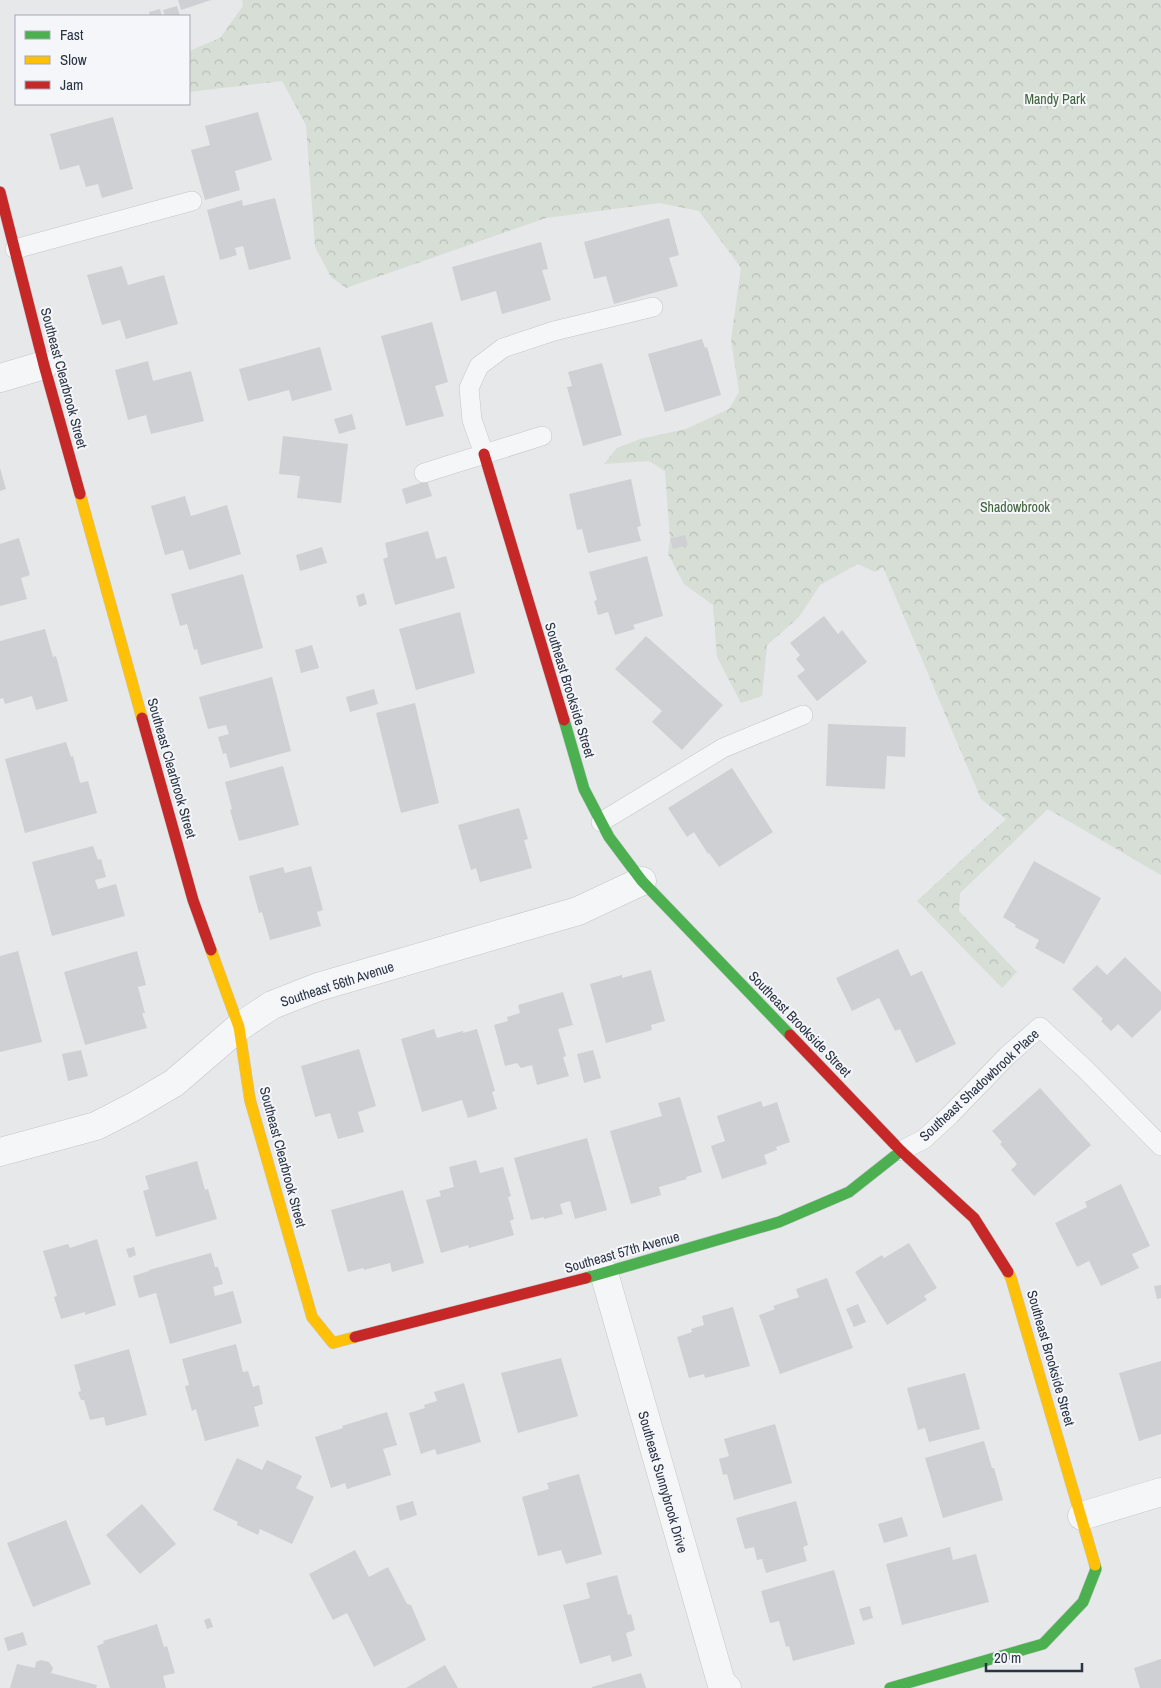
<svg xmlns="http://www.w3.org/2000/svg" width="1161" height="1688" font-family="'Archivo Narrow',sans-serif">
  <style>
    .forest { fill: url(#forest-crowns) }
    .building { fill: #ced0d3 }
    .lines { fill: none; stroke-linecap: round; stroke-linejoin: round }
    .lane-casing { stroke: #c4c6c8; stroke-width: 20 }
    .street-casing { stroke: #c4c6c8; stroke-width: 29 }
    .fast-casing { stroke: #c4c6c8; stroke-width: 12 }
    .slow-casing { stroke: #c4c6c8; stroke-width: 12 }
    .jam-casing { stroke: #c4c6c8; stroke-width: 12 }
    .lane { stroke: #f5f6f7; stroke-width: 19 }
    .street { stroke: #f5f6f7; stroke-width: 28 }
    .fast { stroke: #4caf50; stroke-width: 11 }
    .slow { stroke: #ffc107; stroke-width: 11 }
    .jam { stroke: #c62828; stroke-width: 11 }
    .labels { text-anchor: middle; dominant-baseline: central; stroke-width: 4; stroke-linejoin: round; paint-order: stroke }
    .park-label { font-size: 14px; fill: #3f6138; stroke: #f4f6f9 }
    .street-label { font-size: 14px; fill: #2b3445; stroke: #f4f6f9 }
  </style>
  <defs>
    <pattern id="forest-crowns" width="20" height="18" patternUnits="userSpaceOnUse" patternTransform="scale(1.25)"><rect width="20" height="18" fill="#d6ded6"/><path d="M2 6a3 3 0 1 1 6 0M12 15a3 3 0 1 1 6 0" fill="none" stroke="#b8bfb9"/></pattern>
  </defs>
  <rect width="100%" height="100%" fill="#e6e8ea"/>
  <path class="forest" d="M242,0H1161V875L1048,809L960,893L959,911L1017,972L1002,988L917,901L1006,819L981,799L883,567L875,572L858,564L820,585L799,617L767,645L762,696L741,703L717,657L713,605L684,584L668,554L670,539L665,471L649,461L604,464L617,448L640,439L686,429L729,409L739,392L731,340L741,268L699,211L659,203L546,218L346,288L331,277L315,247L306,125L282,81L189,92V51L220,38L243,6Z"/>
  <path class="building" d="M178,0H211L181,10Z
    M177,6L180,16H165L163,10Z
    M160,9L162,16H150L149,12Z
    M258,112L272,160L235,171L240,190L205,200L191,150L210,145L205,126Z
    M113,117L133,189L102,198L98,184L86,187L79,165L60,170L50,134Z
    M275,198L291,259L249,270L243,246L235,248L237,255L220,260L207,210L242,200L243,206Z
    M669,218L679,255L669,258L678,286L614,304L606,276L594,279L584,242Z
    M541,242L548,269L542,270L551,300L502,314L496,291L461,301L452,267Z
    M122,266L128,285L164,275L178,324L126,339L120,320L102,325L87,275Z
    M432,322L448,382L435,386L444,416L406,426L381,336Z
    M702,339L705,348L707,347L721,395L665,412L648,354Z
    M320,347L332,390L292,401L289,390L248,401L239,369Z
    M148,361L153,381L191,371L204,421L151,434L146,415L128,420L115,370Z
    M602,363L622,435L583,446L567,387L572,386L568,372Z
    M352,414L356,429L339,434L334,419Z
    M283,436L348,444L341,503L297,498L300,476L279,474Z
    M0,468L6,489L0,491Z
    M631,479L641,526L637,527L641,541L588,553L582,529L577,530L569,494Z
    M427,481L432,496L406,504L402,489Z
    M185,496L191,516L227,505L241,554L189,570L183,550L165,555L151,506Z
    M428,531L436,559L446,556L455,588L395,605L383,559L388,557L385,543Z
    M685,535L688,545L673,549L670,539Z
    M19,538L30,575L21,578L27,599L0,606V544Z
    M322,547L327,563L300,571L296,555Z
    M647,556L663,616L633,625L635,629L615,635L608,612L598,615L594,601L597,600L589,572Z
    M243,574L263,648L201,665L197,649L194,650L187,624L180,626L171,594Z
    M364,593L367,604L359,607L356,596Z
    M460,612L475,673L416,690L399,629Z
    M824,616L838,634L842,630L867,662L817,701L797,676L805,670L796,659L800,655L790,643Z
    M45,629L53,657L56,656L68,701L36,710L32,696L5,704L3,698L0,699V641Z
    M646,636L723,705L682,750L652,722L662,711L615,669Z
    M312,645L319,668L301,673L295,650Z
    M272,677L291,751L230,768L226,753L223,754L218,737L229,734L226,725L208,729L199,697Z
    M374,689L378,704L350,712L346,697Z
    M415,703L439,803L401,813L376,713Z
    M828,724L906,727L905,757L887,756L885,789L826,786Z
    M66,742L71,757L73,756L80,783L88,781L97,813L25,833L5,759Z
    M283,766L299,825L239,841L230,810L232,809L225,782Z
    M732,768L773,832L719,867L709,853L708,854L694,832L687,837L668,808Z
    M519,808L528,839L524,840L532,868L480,882L476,868L471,870L458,825Z
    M93,846L98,860L101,859L106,877L95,880L98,889L116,884L125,916L52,936L32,862Z
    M1034,861L1101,898L1064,964L1035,948L1039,940L1015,927L1016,925L1003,917Z
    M311,866L323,910L317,912L321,926L270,940L262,912L259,913L249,876L283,867L285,873Z
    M898,949L911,976L922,971L956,1044L916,1063L900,1029L895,1031L879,998L852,1011L836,978Z
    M18,951L42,1042L0,1052V956Z
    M137,951L146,985L138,987L145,1013H142L147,1028L85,1045L64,972Z
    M1125,957L1161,992V1010L1132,1038L1118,1024L1111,1031L1101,1021L1103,1019L1072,989L1097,965L1107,975Z
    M651,970L665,1021L651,1025L652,1030L606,1043L590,984L622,975V978Z
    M563,992L573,1025L558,1029L566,1056L563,1057L569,1076L537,1085L532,1065L521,1068L517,1063L505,1066L494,1025L508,1021L507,1017L520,1013L518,1005Z
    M434,1029L437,1038L463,1031V1033L477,1029L495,1091L492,1092L497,1109L468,1118L462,1100L422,1112L401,1039Z
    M359,1049L376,1106L358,1112L364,1132L338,1139L330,1113L315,1117L301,1066Z
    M81,1050L88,1076L68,1081L62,1054Z
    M593,1050L601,1078L584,1083L577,1054Z
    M1040,1088L1091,1145L1034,1196L1011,1170L1017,1164L1000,1144L1002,1142L992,1131Z
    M680,1097L702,1172L686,1177L687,1179L659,1187L661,1195L631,1204L610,1131L662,1116L658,1103Z
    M761,1101L763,1107L777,1102L790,1142L776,1147L777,1150L764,1155L767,1164L722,1179L711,1146L725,1141L717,1116Z
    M587,1138L607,1210L575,1219L570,1201L560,1204L563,1214L544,1219V1217L531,1220L514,1158Z
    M476,1160L480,1173L503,1167L511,1196L508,1197L514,1219L510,1221L514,1235L469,1248L468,1245L441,1253L426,1200L441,1196L439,1191L454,1187L449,1167Z
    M197,1161L205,1190L208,1189L217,1219L156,1237L143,1191L149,1189L145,1176Z
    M1121,1184L1150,1246L1132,1254L1139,1268L1101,1286L1089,1261L1077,1267L1055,1223L1087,1207L1085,1202Z
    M403,1190L424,1263L392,1272L390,1263L364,1270L363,1268L348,1272L331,1210Z
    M97,1239L116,1305L85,1315V1312L61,1319L54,1297L57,1296L43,1251L68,1244L70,1248Z
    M909,1243L937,1288L924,1296L927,1300L887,1325L855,1272L882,1255L884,1258Z
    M134,1247L136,1255L129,1258L126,1249Z
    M211,1253L215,1267H218L223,1284L213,1287L215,1296L233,1291L242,1323L170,1344L156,1293L139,1298L133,1276L149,1271V1270Z
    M827,1278L853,1348L780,1374L759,1315L775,1309L773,1306L799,1297L796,1289Z
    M1161,1285V1298L1157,1299L1154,1286Z
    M858,1304L866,1322L854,1327L846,1309Z
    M733,1307L750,1366L705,1378L704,1374L689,1378L677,1337L692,1332L691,1329L704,1325L702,1316Z
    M236,1344L243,1372L248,1371L253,1387L259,1385L263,1404L254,1407L259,1426L205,1441L196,1409L192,1411L185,1386L189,1385L182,1359Z
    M129,1349L147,1415L106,1426L104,1417L90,1420L84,1400H81L78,1392L81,1391L74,1365Z
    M561,1358L578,1416L518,1433L501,1373Z
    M1161,1361V1434L1139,1441L1119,1373Z
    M965,1373L980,1429L929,1442L925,1428L918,1430L907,1388Z
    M464,1383L481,1442L437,1455L435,1449L421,1454L409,1413L425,1408L424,1405L437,1401L434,1392Z
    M387,1412L397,1445L383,1449L391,1475L347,1489L345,1483L331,1488L315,1437L343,1428L342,1426Z
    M775,1424L792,1483L734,1500L727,1474L723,1475L719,1459L729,1456L724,1439Z
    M984,1441L992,1468H994L1003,1500L943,1518L925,1458Z
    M237,1458L262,1470L267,1460L302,1476L296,1488L314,1497L292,1544L260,1529L258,1535L237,1525L238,1522L213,1510Z
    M579,1474L602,1554L566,1564L561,1550L538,1556L522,1497L549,1489L547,1483Z
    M413,1501L417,1515L400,1521L396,1506Z
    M796,1501L808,1545L803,1547L807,1561L766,1573L762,1559L757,1560L754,1547L745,1549L736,1518Z
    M142,1504L176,1544L140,1574L106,1535Z
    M902,1517L908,1536L884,1543L878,1524Z
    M66,1520L91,1584L33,1607L7,1543Z
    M950,1547L953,1560L976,1554L989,1602L902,1625L886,1564Z
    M355,1550L369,1577L388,1567L407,1604L411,1605L426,1640L374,1667L347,1613L333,1620L309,1574Z
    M834,1570L855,1644L793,1661L789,1646L786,1647L779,1621L770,1623L761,1591Z
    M617,1575L628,1615L631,1614L635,1630L626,1633L632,1656L612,1662L610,1655L580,1664L563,1605L590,1598L586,1583Z
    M870,1606L873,1618L863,1621L859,1609Z
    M210,1618L213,1627L207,1629L204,1620Z
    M157,1624L164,1647L167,1646L175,1673L163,1676L166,1688H110L97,1646L104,1643L103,1641Z
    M23,1632L27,1645L8,1651L4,1638Z
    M1161,1659V1688H1140L1134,1668Z
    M41,1660L49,1662L53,1668L51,1673L97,1685L96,1688H10L17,1664L35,1668L36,1662Z
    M445,1665L458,1688H406Z
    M641,1673L646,1688H592V1687Z"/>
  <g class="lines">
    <defs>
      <path id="lane" d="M15,249L192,201
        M484,454L472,420L469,388L479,366L503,348L554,331L653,307
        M424,473L542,436
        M601,822L723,748L803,715
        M901,1151L924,1139L950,1115L1007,1056L1040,1027L1086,1070L1161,1146"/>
      <path id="street" d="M0,378L44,365
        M0,1152L96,1126L133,1107L174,1083L239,1027L272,1005L318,987L578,911L642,881
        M604,1273L721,1682L727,1688
        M1082,1516L1161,1492"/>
      <path id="fast" d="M564,720L584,789L609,837L642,881L790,1035
        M586,1278L779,1222L849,1192L901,1151
        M890,1688L1043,1644L1083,1602L1096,1569L1095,1565"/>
      <path id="slow" d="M80,494L142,718
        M211,950L239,1027L250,1100L312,1317L333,1343L355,1337
        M1008,1272L1011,1278L1095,1565"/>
      <path id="jam" d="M0,192L44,365L80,494
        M484,454L564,720
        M142,718L193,900L211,950
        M790,1035L901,1151L974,1218L1008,1272
        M355,1337L586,1278"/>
    </defs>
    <use href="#lane" class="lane-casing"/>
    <use href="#street" class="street-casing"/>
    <use href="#fast" class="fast-casing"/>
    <use href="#slow" class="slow-casing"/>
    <use href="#jam" class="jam-casing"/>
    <use href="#lane" class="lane"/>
    <use href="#street" class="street"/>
    <use href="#fast" class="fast"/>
    <use href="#slow" class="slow"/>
    <use href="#jam" class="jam"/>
  </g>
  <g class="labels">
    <g class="park-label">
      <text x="1055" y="99">Mandy Park</text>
      <text x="1015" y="507">Shadowbrook</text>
    </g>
    <g class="street-label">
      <text transform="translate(64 378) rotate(75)">Southeast Clearbrook Street</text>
      <text transform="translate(570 690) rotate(73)">Southeast Brookside Street</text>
      <text transform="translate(172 768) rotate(74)">Southeast Clearbrook Street</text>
      <text transform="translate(337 984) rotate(-18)">Southeast 56th Avenue</text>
      <text transform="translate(800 1024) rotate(46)">Southeast Brookside Street</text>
      <text transform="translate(979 1085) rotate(-43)">Southeast Shadowbrook Place</text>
      <text transform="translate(283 1157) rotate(75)">Southeast Clearbrook Street</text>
      <text transform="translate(622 1252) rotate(-16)">Southeast 57th Avenue</text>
      <text transform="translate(1051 1358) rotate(74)">Southeast Brookside Street</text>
      <text transform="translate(663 1482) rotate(74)">Southeast Sunnybrook Drive</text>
    </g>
  </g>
  <rect x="15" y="15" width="175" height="90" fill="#f4f6f9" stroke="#a4a8b1"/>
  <rect x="25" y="31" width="25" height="8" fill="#4caf50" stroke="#a4a8b1"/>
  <text x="60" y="40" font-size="15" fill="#2b3445">Fast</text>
  <rect x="25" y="56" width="25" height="8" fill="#ffc107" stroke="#a4a8b1"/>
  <text x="60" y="65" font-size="15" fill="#2b3445">Slow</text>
  <rect x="25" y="81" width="25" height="8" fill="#c62828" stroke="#a4a8b1"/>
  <text x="60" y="90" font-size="15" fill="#2b3445">Jam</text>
  <path d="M986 1663v8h96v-8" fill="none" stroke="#2b3445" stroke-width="2.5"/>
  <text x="994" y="1663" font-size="15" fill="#2b3445" stroke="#f4f6f9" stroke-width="4" paint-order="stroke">20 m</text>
</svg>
